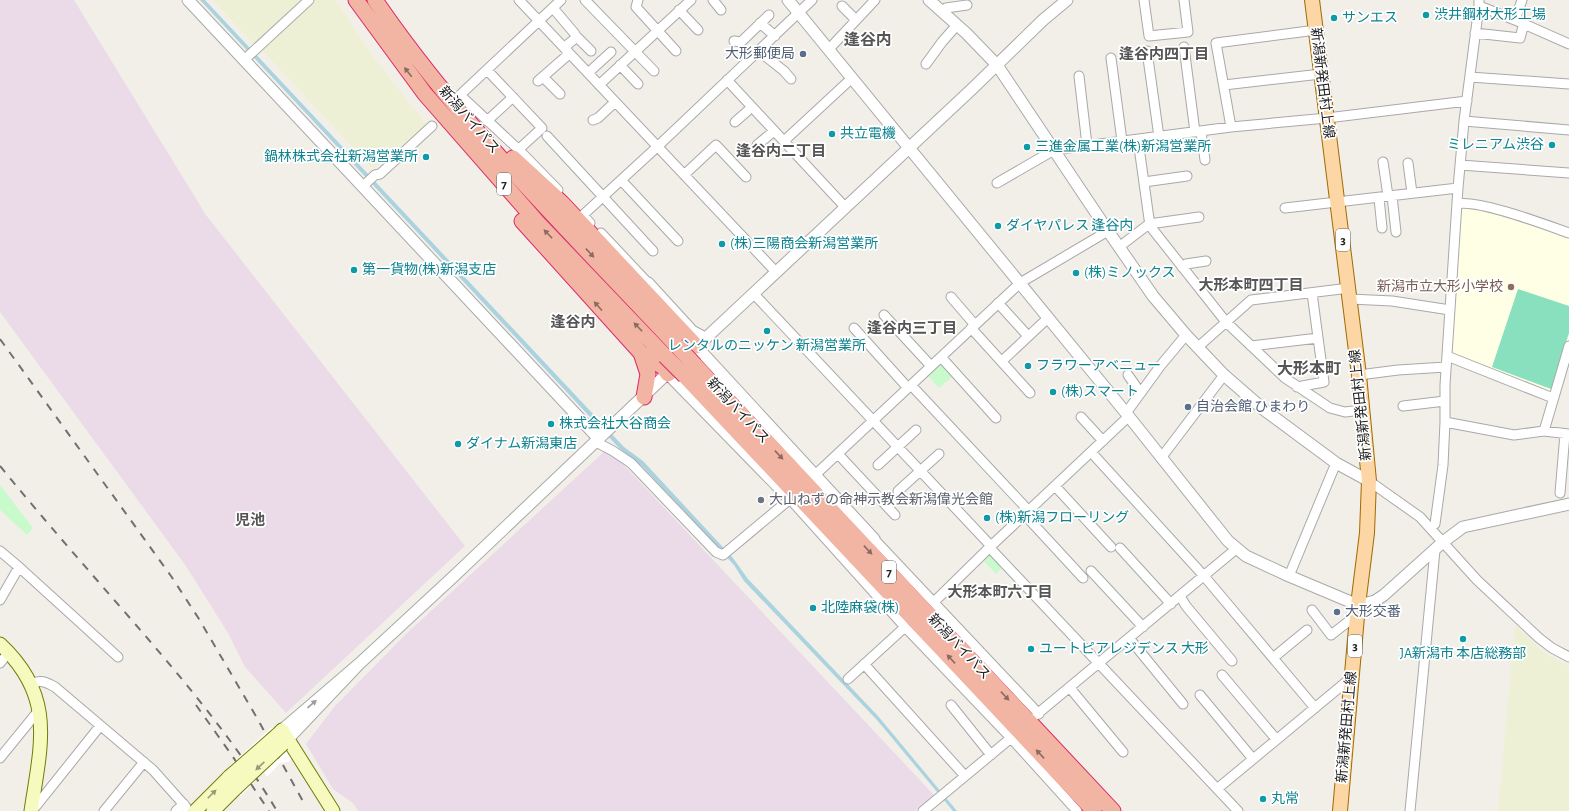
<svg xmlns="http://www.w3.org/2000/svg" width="1569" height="811" font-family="'Alegreya Sans','Noto Sans JP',sans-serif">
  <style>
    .industrial { fill: #ebdbe8 }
    .education { fill: #ffffe5 }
    .farmland { fill: #eef0d5 }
    .park { fill: #c8facc }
    .pitch { fill: #88e0be }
    .water { fill: #aad3df }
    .pier { fill: #fff }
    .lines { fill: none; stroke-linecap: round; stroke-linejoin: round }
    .minor-casing { stroke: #a9a9a9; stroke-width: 11 }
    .tertiary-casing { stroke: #a9a9a9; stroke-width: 13 }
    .secondary-casing { stroke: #707d05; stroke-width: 15 }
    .primary-casing { stroke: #a06b00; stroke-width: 16 }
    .trunk-casing { stroke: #dc2a67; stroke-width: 17 }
    .minor { stroke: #fff; stroke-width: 9 }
    .tertiary { stroke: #fff; stroke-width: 11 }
    .secondary { stroke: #f7fabf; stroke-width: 13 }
    .primary { stroke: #fcd6a4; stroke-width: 14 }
    .trunk { stroke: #f2b4a3; stroke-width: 15 }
    .rail { stroke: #707070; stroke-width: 2; stroke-dasharray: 8 8; stroke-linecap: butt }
    .secondary-bridge-casing { stroke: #707d05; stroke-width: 15; stroke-linecap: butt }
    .trunk-bridge-casing { stroke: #dc2a67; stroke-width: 17; stroke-linecap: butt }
    .secondary-bridge { stroke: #f7fabf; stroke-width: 13 }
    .trunk-bridge { stroke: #f2b4a3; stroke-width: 15 }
    .oneway { fill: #8a6b62 }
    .oneway2 { fill: #9c9c9c }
    .oneway3 { fill: #979978 }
    .culture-dot { fill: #0f9aa8; stroke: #fff; stroke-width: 1.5 }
    .service-dot { fill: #5c6f8a; stroke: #fff; stroke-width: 1.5 }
    .education-dot { fill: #8d6e63; stroke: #fff; stroke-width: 1.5 }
    .worship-dot { fill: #6b7280; stroke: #fff; stroke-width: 1.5 }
    .labels { text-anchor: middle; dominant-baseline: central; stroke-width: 3.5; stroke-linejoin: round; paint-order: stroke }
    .shield { fill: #fff; stroke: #646464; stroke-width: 1 }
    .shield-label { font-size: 13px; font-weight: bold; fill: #222 }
    .culture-label { font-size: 14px; fill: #0d838f; stroke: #fff; text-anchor: start }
    .service-label { font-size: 14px; fill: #4e5e75; stroke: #fff; text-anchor: start }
    .street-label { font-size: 14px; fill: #222; stroke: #fff }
    .education-label { font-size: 14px; fill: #785e54; stroke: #fff; text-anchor: end }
    .worship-label { font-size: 14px; fill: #5b616d; stroke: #fff; text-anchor: start }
    .neighbourhood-label { font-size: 15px; font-weight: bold; fill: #555; stroke: #fff }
    .quarter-label { font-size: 16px; font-weight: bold; fill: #555; stroke: #fff }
  </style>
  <rect width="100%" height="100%" fill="#f2efe9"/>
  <path class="industrial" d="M0,0H74L206,215L465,546L286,713L245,667L228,633L186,566L0,312Z
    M608,448L934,795L915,811H358L354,804L333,789L306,744L335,706L406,634Z"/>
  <path class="education" d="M1459,206L1496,211L1569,236V338L1552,392L1549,393L1449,353Z"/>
  <path class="farmland" d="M213,0H301L254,45Z
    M314,0H336L375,59L426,124L373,169L262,50Z
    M1515,625L1544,653L1569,666V811H1498Z"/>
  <path class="park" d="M941,358L955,374L939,388L925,372Z
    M0,485L33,528L27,535L0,510Z
    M989,548L1005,565L996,574L980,557Z"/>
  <path class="pitch" d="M1518,289L1569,306V333L1551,389L1492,367Z"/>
  <path class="water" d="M200,0H205L624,447L643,461L733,558L748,579L878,716L957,811H953L877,720L744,581L734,565L642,466L619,448Z"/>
  <path class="pier" d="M272,727L292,758L288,762L280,763L267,777L264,772L241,796L225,770Z"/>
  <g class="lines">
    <defs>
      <path id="minor" d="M519,0L776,272
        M585,0L654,71
        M638,0L636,7L676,51
        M713,0L721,10
        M1144,0L1149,36L1188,32L1184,0
        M1479,1V6L1515,20L1569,44
        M842,6L856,20
        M553,8L575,34
        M679,10L698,30
        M942,11L946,8L967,5
        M1515,20L1522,0
        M760,23L775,36
        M1475,33L1520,38L1524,23
        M734,41L741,42L769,15
        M1184,47L1195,132
        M829,49L875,0
        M566,50L567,45L577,37L591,51
        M759,51L784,71L791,79
        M1147,51L1159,137
        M1111,58L1122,141
        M244,60L309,0
        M926,64L942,42L957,25
        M620,65L638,84
        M487,70L542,128L518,150
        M588,73L611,52
        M1079,76L1087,145
        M543,77L560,94
        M1470,77L1569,84
        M727,80L845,207
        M538,81L569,54
        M599,85L691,0
        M1224,85L1321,74
        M593,120L598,118L615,102
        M487,121L513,97
        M1464,121L1569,130
        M735,122L752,107
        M1231,127L1216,43L1316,30
        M1201,132L1205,160
        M547,136L653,251
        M1138,140L1150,226L1226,322L1285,378L1330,408L1345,412L1362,410
        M784,141L852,78
        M757,145L774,131
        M1383,162L1388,196
        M1408,163L1412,193
        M1460,165L1569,173
        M684,175L716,145L746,177
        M621,180L678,241
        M1144,182L1187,176
        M997,183L1054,150L1231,127L1327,118L1467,101
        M363,186L375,175L380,174L432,126
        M558,190L518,149L460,95L561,0
        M1392,196L1396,232
        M1379,198L1382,228
        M1457,204C1478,199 1546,225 1569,233
        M1285,208L1458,188
        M590,223L583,215L657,147L812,0
        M601,233L648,283
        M1119,247L1149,224L1199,217
        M1182,267L1186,264L1206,261
        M753,293L991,546
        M951,297L975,325
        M1350,299L1392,301L1450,310
        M998,303L1028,336
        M884,315L931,366
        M854,328L908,388
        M971,328L1030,393
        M1251,346L1318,338
        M1198,347L1251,300L1349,288
        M1447,356L1553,398
        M941,357L996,418
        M1002,361L1048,318
        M1128,375L1140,392
        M1359,375L1398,370L1446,367
        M911,385L1028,510
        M1297,387L1324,382L1312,293
        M1403,406L1445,401
        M1126,413L1161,365L1186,335
        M1081,417L1103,441
        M1445,422L1514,435L1544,431L1569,434
        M1544,431L1569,346
        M596,442L613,451L631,463L716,552L723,555L790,499L905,627L1011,738L1077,811
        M1091,452L1204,576L1315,708
        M838,454L895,515
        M1161,458L1224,375
        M878,465L916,430
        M815,475L1020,283L1108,231
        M1369,481L1420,517L1477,580L1539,638L1552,648L1569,657
        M1055,486L1111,547
        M898,491L939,454
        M1560,493L1565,434
        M1024,514L1083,578
        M1435,524L1443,465L1445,422V385L1458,188L1464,121L1479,6
        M874,539L1039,714
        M989,547L1238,811
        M1120,548L1171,604
        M0,551L19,567L0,600
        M19,567L118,657
        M1091,571L1143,627
        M1289,576L1336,463
        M1180,596L1186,606L1232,661
        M934,602L991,546L1128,417
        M1312,610L1331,635L1358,614
        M1129,638L1183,704
        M1273,658L1307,630
        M0,663L9,652
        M864,664L965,776
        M1222,675L1276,739
        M848,679L905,627
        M31,684C40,679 46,682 55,687L153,770L186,807
        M1070,688L1123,752
        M1200,695L1253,759
        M951,705L991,755
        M1036,715L1236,549
        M0,758L39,710
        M1217,789L1352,677
        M32,811L100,726
        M104,811L144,762
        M176,811L184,804
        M923,811L1011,738
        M1410,811L1435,550"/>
      <path id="tertiary" d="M188,0L599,439
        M788,0L1126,413L1228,541L1246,556L1289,576L1358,605L1375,601L1384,595L1443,542L1463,527L1569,504
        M929,0L966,33L997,65L1108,231L1153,296L1186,335L1224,375L1263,409L1336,463L1369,481
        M648,283L692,331L705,338
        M696,346L874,539
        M692,351L972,89L1043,20L1067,0
        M668,374L790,499
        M359,664L453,577L672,369
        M282,730L359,664L288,739"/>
      <path id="secondary" d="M0,644C56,696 41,744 31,811
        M277,735L282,730L333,811
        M195,811L229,777
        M213,811L236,788"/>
      <path id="primary" d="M1312,0L1359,375L1369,481L1367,533L1358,605L1340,811"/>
      <path id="trunk" d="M356,0L425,94L538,223L665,356
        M375,0C461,126 572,234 676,345
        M513,158L562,203L696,346
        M522,221L641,353L648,374L644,397
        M641,353L663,367L668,374
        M695,365L1113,811
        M685,376L1094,811"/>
    </defs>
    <use href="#minor" class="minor-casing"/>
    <use href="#tertiary" class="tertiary-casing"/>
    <use href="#secondary" class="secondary-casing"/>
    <use href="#primary" class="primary-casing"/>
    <use href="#trunk" class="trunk-casing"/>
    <use href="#minor" class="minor"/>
    <use href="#tertiary" class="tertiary"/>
    <use href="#secondary" class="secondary"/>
    <use href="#primary" class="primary"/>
    <use href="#trunk" class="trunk"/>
    <path class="rail" d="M0,339L171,576L199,619L257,718L305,805
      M0,466C44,520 90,572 136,625C187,684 237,744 277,811
      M196,705L231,754L269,811"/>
    <defs>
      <path id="secondary-bridge" d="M229,777L277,735
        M236,788L283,744"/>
      <path id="trunk-bridge" d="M676,345L695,365
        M665,356L685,376"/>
    </defs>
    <use href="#secondary-bridge" class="secondary-bridge-casing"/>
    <use href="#trunk-bridge" class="trunk-bridge-casing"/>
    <use href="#secondary-bridge" class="secondary-bridge"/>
    <use href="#trunk-bridge" class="trunk-bridge"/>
  </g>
  <defs><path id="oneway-solid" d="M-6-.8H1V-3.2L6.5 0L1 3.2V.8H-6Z"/></defs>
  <g class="oneway">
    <use href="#oneway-solid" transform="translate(408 72) rotate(-128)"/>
    <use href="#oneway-solid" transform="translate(548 234) rotate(-134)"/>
    <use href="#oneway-solid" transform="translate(590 253) rotate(47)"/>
    <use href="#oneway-solid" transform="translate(598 306) rotate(-132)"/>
    <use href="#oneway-solid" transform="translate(638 327) rotate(-134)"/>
    <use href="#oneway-solid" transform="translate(779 455) rotate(47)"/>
    <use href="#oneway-solid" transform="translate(868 550) rotate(47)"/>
    <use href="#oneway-solid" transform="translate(951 659) rotate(-133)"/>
    <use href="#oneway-solid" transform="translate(1005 696) rotate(47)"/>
    <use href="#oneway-solid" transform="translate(1040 754) rotate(-133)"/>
  </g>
  <use class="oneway2" href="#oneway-solid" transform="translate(312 704) rotate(-41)"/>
  <g class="oneway3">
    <use href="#oneway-solid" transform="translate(260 766) rotate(137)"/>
    <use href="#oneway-solid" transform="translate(212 794) rotate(-45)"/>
  </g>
  <g class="culture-dot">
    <circle cx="1426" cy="15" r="4"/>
    <circle cx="1334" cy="18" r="4"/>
    <circle cx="832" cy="134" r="4"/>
    <circle cx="1552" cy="145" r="4"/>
    <circle cx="1027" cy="147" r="4"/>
    <circle cx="426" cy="157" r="4"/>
    <circle cx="998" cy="226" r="4"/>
    <circle cx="722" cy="244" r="4"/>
    <circle cx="354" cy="270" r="4"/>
    <circle cx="1076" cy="273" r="4"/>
    <circle cx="767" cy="331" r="4"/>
    <circle cx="1028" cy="366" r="4"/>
    <circle cx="1053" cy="392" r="4"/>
    <circle cx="551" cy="424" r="4"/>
    <circle cx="458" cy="444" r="4"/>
    <circle cx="987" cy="518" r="4"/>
    <circle cx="813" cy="608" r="4"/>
    <circle cx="1463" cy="639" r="4"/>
    <circle cx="1031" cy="649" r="4"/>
    <circle cx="1263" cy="799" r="4"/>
  </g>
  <g class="service-dot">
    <circle cx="803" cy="54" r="4"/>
    <circle cx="1188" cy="407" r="4"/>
    <circle cx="1337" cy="612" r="4"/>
  </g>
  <circle class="education-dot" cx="1511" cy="287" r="4"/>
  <circle class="worship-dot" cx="761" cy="500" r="4"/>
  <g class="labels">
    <g class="shield">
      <rect x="497" y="173" width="14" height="22" rx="3"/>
      <rect x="1336" y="229" width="14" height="22" rx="3"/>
      <rect x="882" y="561" width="14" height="22" rx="3"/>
      <rect x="1348" y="635" width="14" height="22" rx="3"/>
    </g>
    <g class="shield-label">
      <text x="504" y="184">7</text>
      <text x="1343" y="240">3</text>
      <text x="889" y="572">7</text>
      <text x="1355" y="646">3</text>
    </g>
    <g class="culture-label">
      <text x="1434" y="15">渋井鋼材大形工場</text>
      <text x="1342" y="18">サンエス</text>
      <text x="840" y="134">共立電機</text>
      <text x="1544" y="145" text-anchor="end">ミレニアム渋谷</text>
      <text x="1035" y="147">三進金属工業(株)新潟営業所</text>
      <text x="418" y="157" text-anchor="end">鍋林株式会社新潟営業所</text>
      <text x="1006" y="226">ダイヤパレス 逢谷内</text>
      <text x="730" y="244">(株)三陽商会新潟営業所</text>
      <text x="362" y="270">第一貨物(株)新潟支店</text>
      <text x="1084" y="273">(株)ミノックス</text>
      <text x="767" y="346" text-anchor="middle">レンタルのニッケン 新潟営業所</text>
      <text x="1036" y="366">フラワーアベニュー</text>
      <text x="1061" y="392">(株)スマート</text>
      <text x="559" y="424">株式会社大谷商会</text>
      <text x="466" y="444">ダイナム新潟東店</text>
      <text x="995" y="518">(株)新潟フローリング</text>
      <text x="821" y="608">北陸麻袋(株)</text>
      <text x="1039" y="649">ユートピアレジデンス 大形</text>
      <text x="1463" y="654" text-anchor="middle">JA新潟市 本店総務部</text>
      <text x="1271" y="799">丸常</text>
    </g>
    <g class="service-label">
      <text x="795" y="54" text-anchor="end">大形郵便局</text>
      <text x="1196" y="407">自治会館 ひまわり</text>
      <text x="1345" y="612">大形交番</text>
    </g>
    <g class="street-label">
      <text transform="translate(1322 83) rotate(83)">新潟新発田村上線</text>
      <text transform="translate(469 120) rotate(49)">新潟バイパス</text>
      <text transform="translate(1361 405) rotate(-96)">新潟新発田村上線</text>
      <text transform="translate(738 411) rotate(47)">新潟バイパス</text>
      <text transform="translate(959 647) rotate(47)">新潟バイパス</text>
      <text transform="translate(1347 727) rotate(-85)">新潟新発田村上線</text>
    </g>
    <g class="education-label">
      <text x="1503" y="287">新潟市立大形小学校</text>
    </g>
    <g class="worship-label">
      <text x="769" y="500">大山ねずの命神示教会新潟偉光会館</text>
    </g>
    <g class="neighbourhood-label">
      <text x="1164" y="54">逢谷内四丁目</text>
      <text x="781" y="151">逢谷内二丁目</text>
      <text x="1251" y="285">大形本町四丁目</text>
      <text x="573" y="322">逢谷内</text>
      <text x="912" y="328">逢谷内三丁目</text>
      <text x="250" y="520">児池</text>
      <text x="1000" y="592">大形本町六丁目</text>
    </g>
    <g class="quarter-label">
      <text x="868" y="40">逢谷内</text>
      <text x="1309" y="369">大形本町</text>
    </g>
  </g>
</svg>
